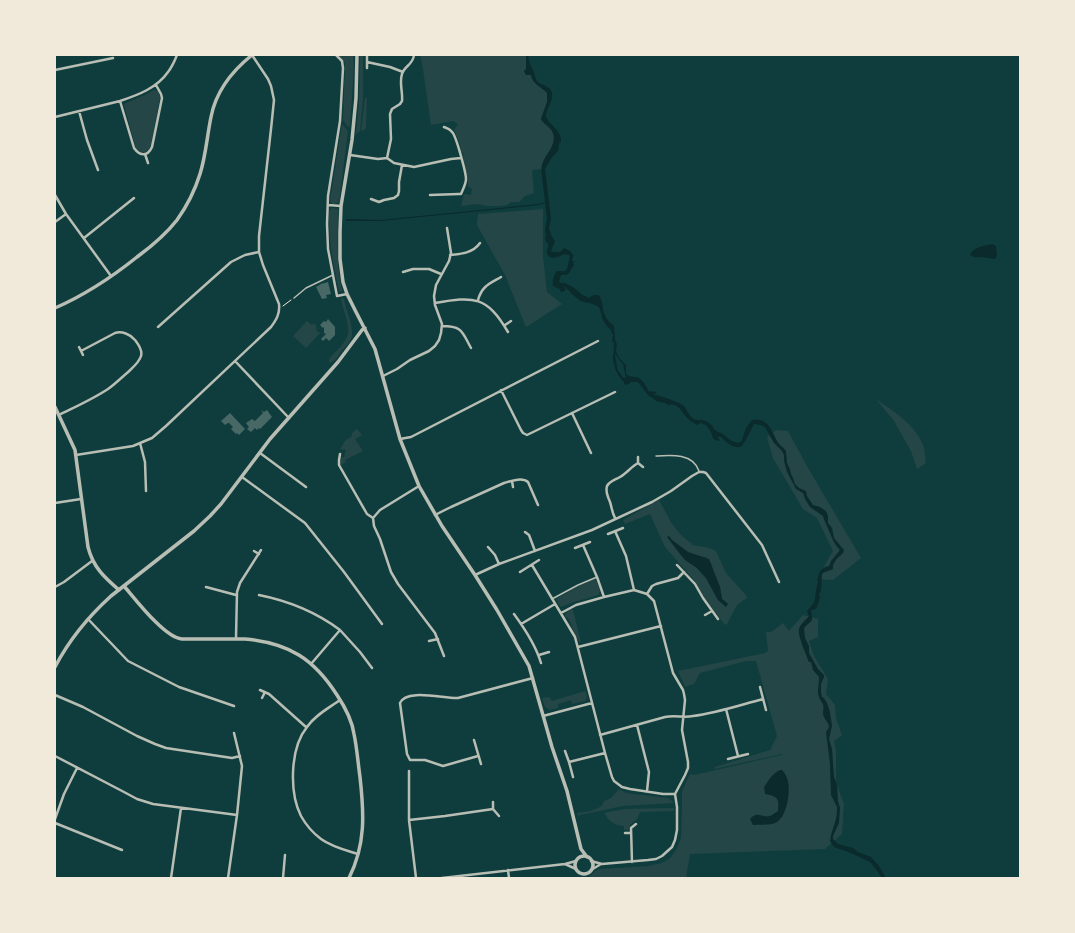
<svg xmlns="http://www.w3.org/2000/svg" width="1075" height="933" font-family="'PT Sans Narrow',sans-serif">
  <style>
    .green { fill: #244646; fill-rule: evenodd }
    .water { fill: #0a2a2b; fill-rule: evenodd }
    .building { fill: #486865 }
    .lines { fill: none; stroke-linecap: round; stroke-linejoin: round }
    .path { stroke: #f1e9da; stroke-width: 1 }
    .service { stroke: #b8beb3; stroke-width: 1.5 }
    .minor { stroke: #b8beb3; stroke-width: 2.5 }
    .tertiary { stroke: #b8beb3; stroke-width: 3.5 }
  </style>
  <rect width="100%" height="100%" fill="#0f3d3e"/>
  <path class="green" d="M339,55H353L354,67L350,126L348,127L343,120L345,63Z
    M360,55H363V98L360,131L356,134L359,101Z
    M420,55H526V69L524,71L526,75H531C532,84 542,87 547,93V102L541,119C545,124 550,127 552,131C561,145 541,155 542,169L532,170L534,193L525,196L519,202H511L507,205L500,206H487L478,204L461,206L464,194L471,195L472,189L468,186V178L465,170L463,152H461L460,144L454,130L458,124L453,121L431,125L423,69Z
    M154,90L158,91L160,97L151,145C149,150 147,153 141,152L136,149L124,105L126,103L145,95Z
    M365,98H367L366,129L361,131Z
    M342,124L348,131L339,202L335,204H332L330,200Z
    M332,208L338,209C338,236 336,263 342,290V291L341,292L339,291C333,264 328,238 329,211Z
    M543,209V256L547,292L562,304L526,327L505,275L477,225L478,214Z
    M341,298L344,299C346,311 353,323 352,336C351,342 345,347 341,352C338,356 336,361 330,363H329V359C334,352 342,347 346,339C353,326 342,311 341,298Z
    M307,321L312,325L314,323L316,326L317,332H321L306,348L293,336Z
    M876,399C893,411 915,424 923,445C925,450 925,457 926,463L917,469L911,451L894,421Z
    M357,429L362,435L355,439L363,451L345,460L346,462L341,465V458L344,457L346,450L340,449L345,441L352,436V433Z
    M776,430L788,431L807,466L861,558L833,580L817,579L833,551L817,518L803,509L773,458L767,437Z
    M659,500L672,524L681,535L693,545L704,547L709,548L716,551L726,573L745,594L747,598L737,605L727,624L725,625L705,598L693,579L665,547L650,514L625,524L623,520ZM669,536L672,540L688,552L697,556L705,557L711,563L713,572L720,587L722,599L728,604L718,600L706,578L697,568L685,560Z
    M595,578L600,591L598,595L571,603L561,607L556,599L582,584Z
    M571,609L573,610L581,642H579L572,628V626L568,618L565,617L566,613Z
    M803,615L818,619V637L809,641L814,656L828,679L826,694L835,705L836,719L842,735L834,741L836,751V782L844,804L842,834L825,849L690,854L686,878H588L595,871L600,869L648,866L662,863L670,858L676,850L681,838L682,808V791L690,774L694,775L782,755V754L714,769L715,767L770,750L777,736L756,661H746L700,673L694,684L685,687L678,671L765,653L768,651L766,632H771L783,623L789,631Z
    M585,691L587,697L585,701L572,704L571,700L558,704V708L550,710L545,707L542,698L549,697L552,701Z
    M619,789L626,793L668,798L671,800L674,803L623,806L580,815L578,816L577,813L591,811L602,806L604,801L611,798Z
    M674,808V811L640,812L637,819L630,825L628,830H624V826C613,825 610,822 604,813L624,809Z"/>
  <path class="water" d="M526,55H528C529,62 531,67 534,72C535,75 535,79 537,81C540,85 547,85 550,89C557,98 546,107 546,116C546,122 560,129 561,139C561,144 561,140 559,144C558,146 559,149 558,151L552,157L545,169L551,219L549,228L552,237L555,241L551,251L554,252H560L564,248L568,250H569L573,255L572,261H574V263L572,264H574C573,268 570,270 569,273L566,275H561L559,282L561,283H565C568,285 572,286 574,288C578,290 580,294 584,296H586L587,297L589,298C603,287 602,307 604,313C606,319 610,323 614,326L615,340L617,344L616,351L619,358L626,365V374C631,378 634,376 639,378C644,381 647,388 649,392L651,391L654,392V391L657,393L653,394H652C658,395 680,402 684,406C687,410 689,416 694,419C698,421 702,419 706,421C709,422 711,425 713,426V428C717,433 721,432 724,435C729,439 733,444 741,442L746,428L752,420C768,417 771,430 777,441C779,445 783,447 786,451L787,463L790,469L791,474L793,478L795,484L799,488L806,491L807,496L813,505L820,507L826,511L828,516V523L832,528L834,538L844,550L843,553C839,557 832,562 833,569C829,571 825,571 822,574L821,590L819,595L820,596L819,601L816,609L811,610C813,624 813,618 804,628L805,638L809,646V653L818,669L824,675V677L821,684V692L822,697L824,698L827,703L830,712L832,726L829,739L832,749L834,777L837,785L838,801L840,808L839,823L833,836V839L838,844L853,848L858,852L871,857L879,866L886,878H882L876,869L870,862L851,853L834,847L830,841L831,835L836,819L837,812V807L831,795L830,764L826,732C833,723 825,723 823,714C823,711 824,707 823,704C815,693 819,690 819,677L813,670L811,662H809C807,657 797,634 799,629C800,624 806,620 809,616L807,611L813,604L815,599L816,590L818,582L817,580C820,572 820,568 829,566L831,561L840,550C833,542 833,540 829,531C827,525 824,521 823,516L810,507L805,499L803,493L796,489L787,472L784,461V455L782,451L774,443L765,427L761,425L754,424L746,440L741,447C732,448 727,443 721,437H717L720,440L719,441L713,439C712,432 708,425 701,423L697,425C693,423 689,420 686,417C680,409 680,406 670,404V406C666,404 662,401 658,402L648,395L638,382H631L627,385L624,384V382C618,377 612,365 613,355C613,354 614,353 614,352C614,349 613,347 614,343L612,341L613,335L612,334L611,330C601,322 603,316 599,307C593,303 586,303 581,301C575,298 570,291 565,287H564L566,290L562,292L560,291V289L557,288L553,286C552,281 554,274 557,271H565L567,269L570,256L569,255C566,254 565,254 562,255C558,257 549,261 547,253C546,250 549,247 548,243H546L545,237L546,236L545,230L547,219L545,203L539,205L501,209L380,221H346V219H348L380,220L539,204L545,202C545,195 540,169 542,165C545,154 557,146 553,133C551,127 544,125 541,119L547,102V93C542,87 532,84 531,75H526L524,71L526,69ZM615,355H616L620,361L623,364L626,378L622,377L621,374L618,371Z
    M992,244L996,246L997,256L995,259C992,259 990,258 988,258C981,256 976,259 970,255C973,247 983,246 992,244Z
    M669,536L672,540L688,552L709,559L720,587L722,599L728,604L726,607L718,600L706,578L697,568L685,560L680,554L667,537Z
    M780,770H782C784,772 786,775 787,778C791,788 788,815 777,822C771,826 760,824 753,825L750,819C758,809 763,820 772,815C774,814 776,812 778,811C779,797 778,797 765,794L764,787C769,780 772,774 780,770Z"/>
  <path class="building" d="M328,282L331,294L326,295L327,298L322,299L316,287L321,284Z
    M328,319L335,327V335L329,341L326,338L323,341L321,339L326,334L324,333V327L323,328L320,325L324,321L326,322Z
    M261,410L264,412L267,410L272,417L260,429L259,428L257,430L255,428L251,432L247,429L249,427L246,423L252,419L255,421L263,413Z
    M230,413L245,429L239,435L237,433L236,434L231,429L233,427L229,423H228L225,425L221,421Z"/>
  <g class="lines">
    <path class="path" d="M283,306L291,300"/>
    <path class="service" d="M294,298L306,288L333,275
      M656,456C671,455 693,453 699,471
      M552,599L578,585L597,577"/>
    <path class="minor" d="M336,55L342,61L343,68L340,121L328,196L327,224L328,249L337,296L347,294
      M367,55V68
      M367,62L390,67L403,72
      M55,70L113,58
      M120,101L134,148C139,155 147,158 152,147L162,98L161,94L156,85
      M79,111L87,140L98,170
      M55,117L120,101C138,95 157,88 168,72C172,67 175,60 177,55
      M145,154L148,163
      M350,155L378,159L387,158L391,139L390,114L392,109L400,104L402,101C403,92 399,83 402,74C404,66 413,65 414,55
      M387,158L394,163L414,167L451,159L461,158
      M55,195L66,214L111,276
      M430,195L459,194H461C463,189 466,184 466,179C466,173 456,135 452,132C450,129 447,128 444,127
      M371,199L379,202L384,200L394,198L398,195L399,191V182L402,165
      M328,205L341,206
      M55,222L66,214
      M84,238L134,198
      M450,255C461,254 473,253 480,243
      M403,272L413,269H429L441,274
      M478,300C482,286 489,284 501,277
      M435,303C474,296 487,296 508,332
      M505,325L511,321
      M442,326C463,326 462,332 471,348
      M158,327L231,262L245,255L259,252
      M79,347L83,355
      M235,361L288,417
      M383,376L397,369L410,360L429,351L435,346L439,340L441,333L442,324L435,305L434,296L436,285L449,261L451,253L447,228
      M501,390L521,430L523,433L527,435L615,392
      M572,413L591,453
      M59,415C75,407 93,399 108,389C115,384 121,378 127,373C132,368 139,363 141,356C143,350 138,344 135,340C130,334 122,331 115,333L81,351
      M400,439L411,437L598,341
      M140,443L145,462L146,491
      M260,453L306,487
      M340,454L339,460V465L367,514L373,518
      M76,455L133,446L152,438L166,426L271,327C277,319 280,313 279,304L263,265L259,252V236L271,129L274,100L271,86L268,79L252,55
      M638,457V463
      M242,477L305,523L344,572L382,624
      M512,481L513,487
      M419,486L380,510L373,518L374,526L380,539L391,572L398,584L435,633L444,656
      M55,503L81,499
      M435,515L451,507L504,483C511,481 522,477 528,482L538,505
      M615,518C612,513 612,508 610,502C608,496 605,493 607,486C610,481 615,480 620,477C627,473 631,467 638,463L643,467
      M615,531L626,556L634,590
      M525,532L529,535L535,551
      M608,534L623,528
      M583,545L597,577L604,597
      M488,547L495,555L499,564
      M575,548L590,542
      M254,551L259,554
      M532,565L575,637L605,753L612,777L614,781L622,787L630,789L663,794H675
      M677,565L695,584L703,598L718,619
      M520,572L539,560
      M475,575L499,564L592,530L652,502L671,491L692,476L699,472H703L706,473L762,545L779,582
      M55,587L64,582L92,561
      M206,587L236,595
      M647,594L652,586L656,584L678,578L684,572
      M259,595C289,601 316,612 340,630
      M561,613L576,605L604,597L634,590L647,594L654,601L673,673L683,690L684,694L685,700L682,730L688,762V768L685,775L675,794L677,807V830L675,840L672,847L662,856L656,859L648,860L602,864L591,861
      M514,614C525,629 536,646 541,663
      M705,615L712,611
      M88,619L128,661L179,687L234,706
      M521,624L555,604
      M236,638L237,592L240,583L261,550
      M429,641L438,639
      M578,647L661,626
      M539,655L549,652
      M311,664L340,630L360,652L372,668
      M760,687L766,710
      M260,690L269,694L306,727
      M55,695L83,707L137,736L155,744L166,748L232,758L240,756
      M262,698L265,692
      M340,700C329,708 315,715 307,727C290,748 289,792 301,816C306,825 313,833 321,839C332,847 345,850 358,854
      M726,709L738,756
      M543,716L592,703
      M637,725L649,772L647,791
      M600,735L665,717C675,715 684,718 693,716C717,713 740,705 763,699
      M474,740L481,764
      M565,751L569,762L573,777
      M55,756L124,792L137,799L153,804L237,815
      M478,756L443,766L425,760H410L407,754L400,703C406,688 445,699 458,698L533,678
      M728,759L748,754
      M569,762L605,753
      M409,771V820L416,878
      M493,809V802
      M55,819L64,794L77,768
      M409,820L445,816L493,809L499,816
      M55,823L122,850
      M625,833H631
      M632,862L631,828L636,824
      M565,864L576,869
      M508,870L509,878
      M591,870L601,864
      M171,878L181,808
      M228,878L237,815L242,766L234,733
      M283,878L285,855
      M442,878L565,864L576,861"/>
    <path class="tertiary" d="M357,55L356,98L352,140L341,206L340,232V259L343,282L347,294L355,310L375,349L400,439L419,486L442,526L475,575L497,610L529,666L552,747L567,791L581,849L587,857
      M55,308C85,295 112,277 137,257C152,246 166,234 177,220C187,206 195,190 200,174C206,155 207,136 211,117C216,91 232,71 252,55
      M55,407L75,450L88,547C93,567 104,577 119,590
      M124,586C136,600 165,638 182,639H245C289,643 314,659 337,695C345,707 352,720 354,734C357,748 358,763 360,777C364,813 366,844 349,878
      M55,667C69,640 89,616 111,596L194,531L210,516L221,504L270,439L338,362L362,330L365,328
      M575 865a9 9 0 1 1 18 0a9 9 0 1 1-18 0Z"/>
  </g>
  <rect width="1075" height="933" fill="none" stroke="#f1e9da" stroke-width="112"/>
</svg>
